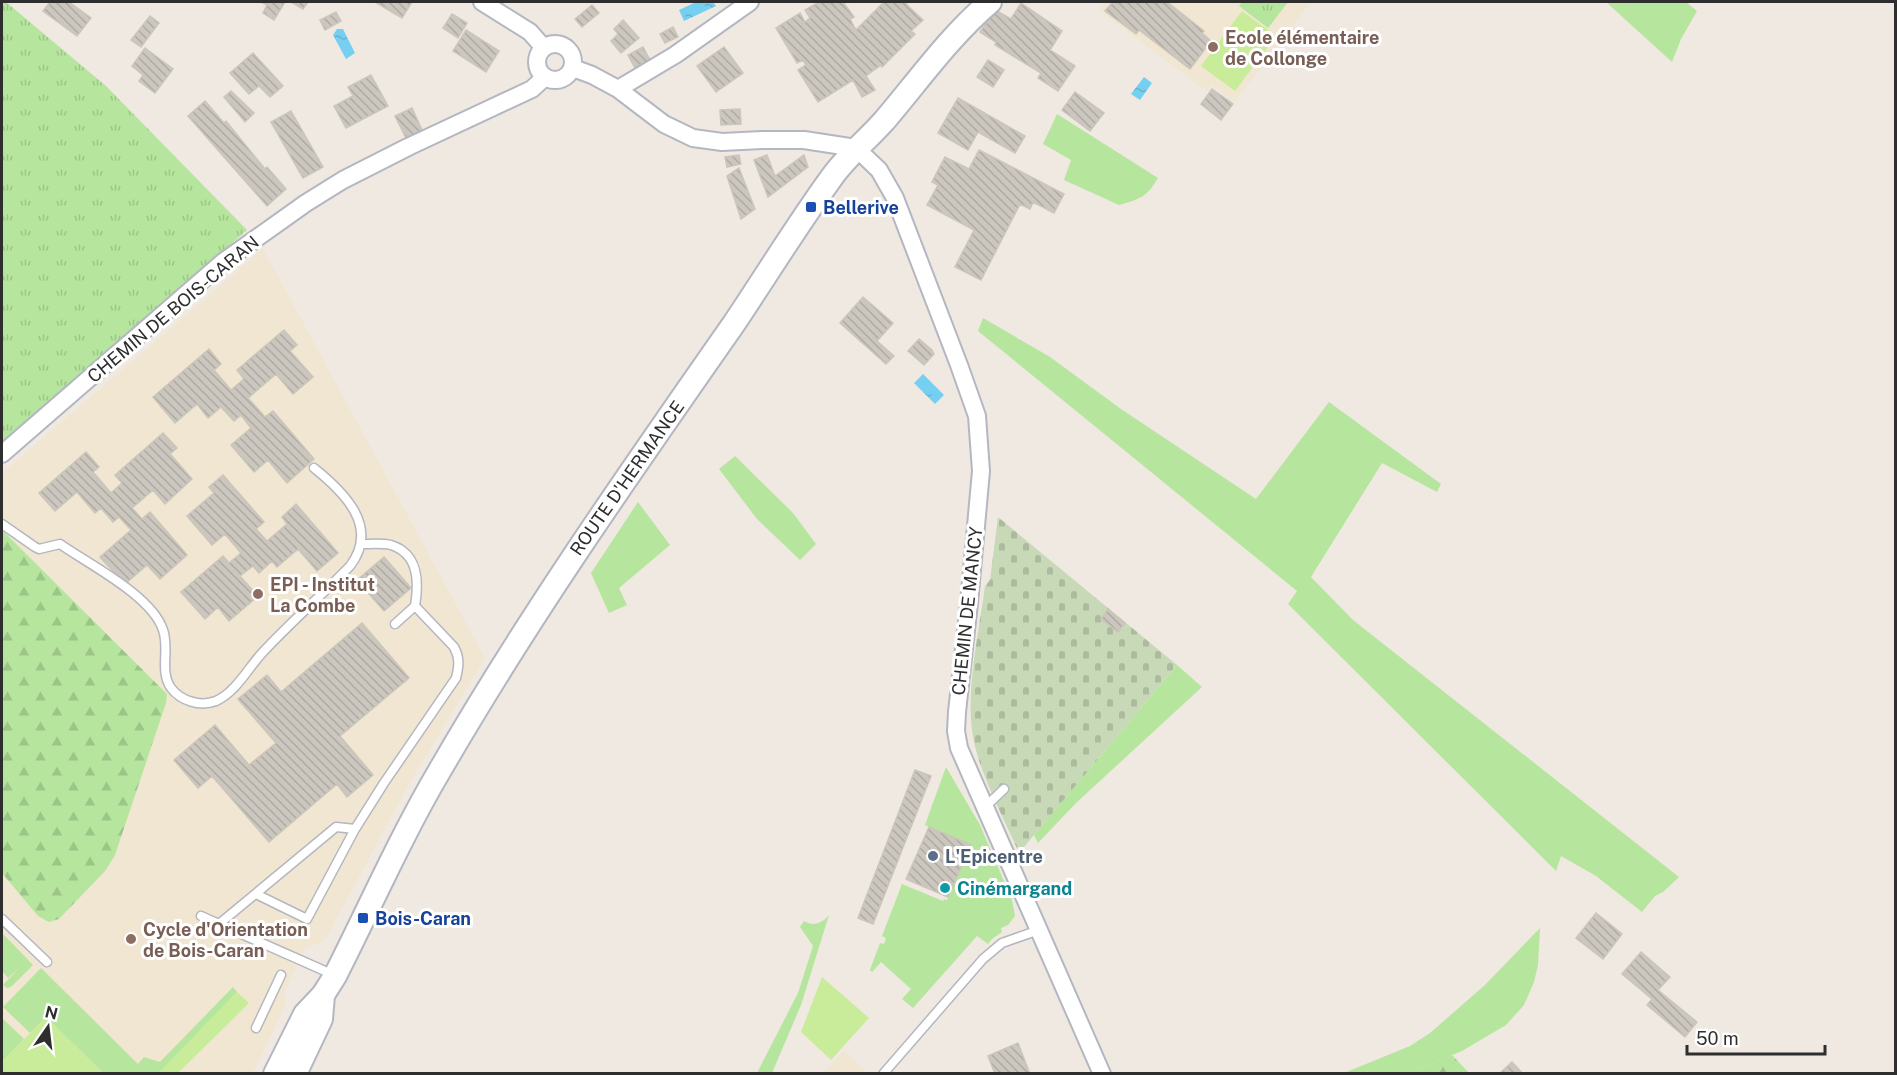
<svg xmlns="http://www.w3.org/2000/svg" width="1897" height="1075" font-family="'Public Sans',sans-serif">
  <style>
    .education { fill: #f0e6d1 }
    .grass { fill: #b6e59e }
    .forest { fill: url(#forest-firs) }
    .cemetery { fill: url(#cemetery-stones) }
    .park { fill: url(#park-tufts) }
    .pitch { fill: #c9ec9a }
    .water { fill: url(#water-ripples) }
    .building { fill: url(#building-back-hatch); stroke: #cbc5ba; stroke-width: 1.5 }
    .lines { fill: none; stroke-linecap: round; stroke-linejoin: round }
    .lane-casing { stroke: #b4b7c1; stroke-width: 11 }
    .street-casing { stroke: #b4b7c1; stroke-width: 20 }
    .secondary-casing { stroke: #b4b7c1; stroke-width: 26 }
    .lane { stroke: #fff; stroke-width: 8 }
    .street { stroke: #fff; stroke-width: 16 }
    .secondary { stroke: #fff; stroke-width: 22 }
    .education-dot { fill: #8d6e63; stroke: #fff; stroke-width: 2 }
    .transit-dot { fill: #1a4fb4; stroke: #fff; stroke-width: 2 }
    .service-dot { fill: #5c6f8a; stroke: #fff; stroke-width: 2 }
    .culture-dot { fill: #0f9aa8; stroke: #fff; stroke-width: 2 }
    .labels { text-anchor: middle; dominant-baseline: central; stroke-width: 6; stroke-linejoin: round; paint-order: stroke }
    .education-label { font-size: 18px; font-weight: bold; fill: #785e54; stroke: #fff; text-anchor: start }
    .transit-label { font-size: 18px; font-weight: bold; fill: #164399; stroke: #fff; text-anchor: start }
    .street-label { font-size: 18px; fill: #2e2e2e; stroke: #fff }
    .service-label { font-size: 18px; font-weight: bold; fill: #4e5e75; stroke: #fff; text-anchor: start }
    .culture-label { font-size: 18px; font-weight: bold; fill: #0d838f; stroke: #fff; text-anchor: start }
  </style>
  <defs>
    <pattern id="forest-firs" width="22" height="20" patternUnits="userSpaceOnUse" patternTransform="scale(1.5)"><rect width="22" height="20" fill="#b6e59e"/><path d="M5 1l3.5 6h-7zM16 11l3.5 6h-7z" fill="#9dc588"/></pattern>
    <pattern id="cemetery-stones" width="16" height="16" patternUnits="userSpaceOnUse" patternTransform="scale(1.5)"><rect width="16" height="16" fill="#c8d9b8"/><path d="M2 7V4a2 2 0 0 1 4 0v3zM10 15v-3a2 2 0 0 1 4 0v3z" fill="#acbb9e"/></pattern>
    <pattern id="park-tufts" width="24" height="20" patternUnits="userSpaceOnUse" patternTransform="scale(1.5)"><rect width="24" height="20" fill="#b6e59e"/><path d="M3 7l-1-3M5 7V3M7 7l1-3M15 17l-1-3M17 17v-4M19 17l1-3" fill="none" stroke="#9dc588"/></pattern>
    <pattern id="water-ripples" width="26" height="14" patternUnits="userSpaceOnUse" patternTransform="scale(1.5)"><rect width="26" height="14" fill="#75cff0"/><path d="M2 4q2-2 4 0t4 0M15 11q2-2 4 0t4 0" fill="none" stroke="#66b2ce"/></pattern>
    <pattern id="building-back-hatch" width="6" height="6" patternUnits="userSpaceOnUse" patternTransform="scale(1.5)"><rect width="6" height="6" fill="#cbc7bf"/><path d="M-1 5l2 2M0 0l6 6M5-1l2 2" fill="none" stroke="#afaba4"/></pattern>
  </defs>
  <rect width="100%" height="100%" fill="#efe9e1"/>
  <path class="education" d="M1105,2H1311L1235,102L1212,85L1207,91L1099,10Z
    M263,249L485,658L409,784L326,938L319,943L305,948L284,993L287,1000L285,1006L253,1073H2V843L59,919L106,870L115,855L166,703L167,694L2,530V473Z
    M844,1051L868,1073H823Z"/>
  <path class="grass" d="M1606,2H1686L1697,11L1681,39L1672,62Z
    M1057,114L1158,178C1147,197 1140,199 1119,205L1064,180L1071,160L1043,144Z
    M983,318L1050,357L1121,409L1256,499L1329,402L1441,484L1437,492L1382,463L1311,577L1353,620L1679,877L1663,892L1655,896L1642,912L1596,876L1561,856L1556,871L1288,604L1297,591L978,331Z
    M735,456L793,513L816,544L800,560L757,519L719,469Z
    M638,502L670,545L619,588L627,605L609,613L591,573Z
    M1177,665L1202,687L1076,803L1038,843L1034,835Z
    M946,767L980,825L1012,900L1015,916L1008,925L1001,928L1002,932L992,939L988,944L977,936L913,1008L902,999L911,989L881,962L872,972L870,970L880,943L884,944L886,938L882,936L902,884L943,901L944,899L947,900L971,846L925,825Z
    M829,915L801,1005L772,1073H757L798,993L813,946L800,927L804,921C814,927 822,923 829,915Z
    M1540,928L1538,965L1534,982L1524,1005L1506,1025L1462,1051L1409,1073H1344L1410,1046L1430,1033L1485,985Z
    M2,933L33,965L11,987L7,988L3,985L19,968L8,978L2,971Z
    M41,968L138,1064L144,1057L160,1062L233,987L237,992L159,1073H103L46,1017L30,1033L3,1007Z
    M2,1018L24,1039L2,1062Z"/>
  <path class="forest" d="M2,530L167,694L166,703L115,855L106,870L59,919L49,922L38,916L2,873Z
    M1452,1055L1469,1073H1409Z"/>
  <path class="cemetery" d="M998,517L1177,665L1019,853C1004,818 980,775 973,737C965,691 979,633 985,586L990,580Z"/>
  <path class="park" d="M2,2H6L106,86L247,230L2,444Z
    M1242,2H1288L1268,28L1239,6Z"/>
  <path class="pitch" d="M1242,11L1276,36L1235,91L1201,66Z
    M822,977L869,1018L831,1060L801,1032Z
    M237,992L249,1003L178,1073H159Z
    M46,1017L103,1073H2V1062Z"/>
  <path class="water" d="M696,2H713L716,6L684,21L679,10Z
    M337,29H343L355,53L346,59L333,35Z
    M1144,77L1152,83L1140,100L1131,94Z
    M923,374L944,395L935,404L914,383Z"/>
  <path class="building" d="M50,2H69L91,18L77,36L43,11Z
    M261,2H285L274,20L263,13L267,5Z
    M291,2H308L303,9Z
    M375,2H412L402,18Z
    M819,2H843L854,17L850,19L856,30L884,2H908L906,4L923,20L911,31L915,34L882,67L881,65L866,76L875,90L862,97L853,80L818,102L798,70L806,65L803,60L797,63L776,28L800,13L805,22L810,18L805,10Z
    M1113,2H1167L1204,31L1202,33L1211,41L1190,69L1139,30L1136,34L1105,11Z
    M1021,3L1062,31L1050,50L1075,66L1058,91L1038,78L1041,73L995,45L996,42L980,32L995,10L1011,19Z
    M592,5L599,13L582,27L575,19Z
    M336,12L341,21L325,30L320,20Z
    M452,14L467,23L458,38L443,28Z
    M150,16L159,23L141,47L131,40Z
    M623,20L639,38L621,53L611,41L618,34L614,29Z
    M673,27L678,37L665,43L660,34Z
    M466,30L499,51L486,72L453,51Z
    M643,47L650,60L635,68L628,55Z
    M724,47L743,73L716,92L697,66Z
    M145,48L173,69L155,93L139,81L143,75L132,66Z
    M253,53L283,86L270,97L259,86L249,94L230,73Z
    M988,60L1004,70L993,87L977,77Z
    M371,75L388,106L346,128L334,106L353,96L348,87Z
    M1212,89L1233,104L1221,120L1201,104Z
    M231,91L254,113L245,122L224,97Z
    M1075,92L1104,113L1090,131L1062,110Z
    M958,98L1025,136L1015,153L978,132L968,150L938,133Z
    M205,101L224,123L226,121L265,169L267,167L286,189L267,206L188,116Z
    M412,108L422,130L406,138L395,116Z
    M740,109L741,124L721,125L720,110Z
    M291,111L323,167L303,178L271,122Z
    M979,150L1064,194L1054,213L1033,202L1030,209L1020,204L981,280L955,267L974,230L927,205L938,185L932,182L945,157L969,169Z
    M739,155L741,164L727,167L725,157Z
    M767,155L775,176L804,155L808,167L768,197L754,160Z
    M739,168L755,209L741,219L727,176Z
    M863,297L893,323L877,341L894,356L886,364L840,323Z
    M284,330L297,345L290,351L313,377L293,394L276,374L248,398L265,417L273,411L314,459L287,483L268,460L254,472L231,445L251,428L241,415L234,421L221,407L208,418L197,404L175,423L153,397L209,349L221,364L214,370L231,390L244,379L237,370Z
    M919,339L932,350L934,354L924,365L908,351Z
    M163,433L177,448L170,454L192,479L165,504L153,490L132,508L142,519L150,512L187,555L160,579L147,565L125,584L100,557L131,530L119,517L113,522L101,508L95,513L77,492L55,511L39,493L86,452L99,467L93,472L111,493L122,483L115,475Z
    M223,475L264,522L256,529L267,541L287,524L282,517L296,504L338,553L317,571L298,549L277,567L272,561L259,573L253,566L240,576L258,596L229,621L218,607L205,619L181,592L223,556L229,563L241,553L225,534L212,545L187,516L214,493L209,487Z
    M384,557L411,588L384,611L357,580Z
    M1108,609L1125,623L1118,632L1101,619Z
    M362,623L409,678L340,736L373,775L347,797L337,784L269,842L212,776L198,788L174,760L215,725L249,765L276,743L238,699L267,675L281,692Z
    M915,770L931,776L873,924L858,918Z
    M929,827L971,845L948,897L906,879Z
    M1596,913L1622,934L1603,959L1576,938Z
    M1641,952L1670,977L1658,990L1697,1022L1685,1037L1647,1005L1652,999L1622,974Z
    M1018,1043L1030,1074H995L988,1056Z
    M1512,1062L1523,1074H1499Z"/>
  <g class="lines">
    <defs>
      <path id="lane" d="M2,524L35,547L39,549L60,544C90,565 152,596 163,630C170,649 159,671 171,688C181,701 200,707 216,701C236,692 248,668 263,652C291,622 322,595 350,566C380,527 344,492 314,468
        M362,544C371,544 382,543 391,545C419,554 419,582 415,606
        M985,807L1004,789
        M355,829L384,783L456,678C459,666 460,658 454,647L415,606L395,624
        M201,916L334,975
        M2,919L47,962
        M219,924L336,827L355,829L307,919L256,894
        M256,1028L281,975
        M883,1074L983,959L1002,943L1039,930"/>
      <path id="street" d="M482,2L530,32L544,48
        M537 62a18 18 0 1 1 36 0a18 18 0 1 1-36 0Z
        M573,68L592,75L618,89L664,124L693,138L722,142L762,140H804L856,148L879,170L895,198L959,365L977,416L981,471L969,603L957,712L956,731L959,748L1102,1074
        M618,89L675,55L750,2
        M2,454L223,262L306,203L343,180L408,147L532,89L545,77"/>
      <path id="secondary" d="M275,1074L305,1014L323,995L335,976C370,907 401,836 440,770C529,616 631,471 733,325C766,276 797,225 832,177C847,156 867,140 884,121C919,80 949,37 990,2
        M295,1074L321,1019L323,995"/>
    </defs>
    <use href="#lane" class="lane-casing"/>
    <use href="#street" class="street-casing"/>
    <use href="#secondary" class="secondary-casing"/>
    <use href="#lane" class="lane"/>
    <use href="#street" class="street"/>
    <use href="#secondary" class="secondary"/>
  </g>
  <g class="education-dot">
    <circle cx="1213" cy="47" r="6"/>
    <circle cx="258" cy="594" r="6"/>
    <circle cx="131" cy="939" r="6"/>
  </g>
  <g class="transit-dot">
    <rect x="805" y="201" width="12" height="12" rx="3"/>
    <rect x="357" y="912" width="12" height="12" rx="3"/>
  </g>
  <circle class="service-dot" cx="933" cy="856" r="6"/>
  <circle class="culture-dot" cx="945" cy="888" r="6"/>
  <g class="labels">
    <g class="education-label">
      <text x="1225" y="37">Ecole élémentaire<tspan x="1225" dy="21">de Collonge</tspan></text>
      <text x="270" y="584">EPI - Institut<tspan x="270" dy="21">La Combe</tspan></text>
      <text x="143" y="929">Cycle d'Orientation<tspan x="143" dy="21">de Bois-Caran</tspan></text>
    </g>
    <g class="transit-label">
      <text x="823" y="207">Bellerive</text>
      <text x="375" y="918">Bois-Caran</text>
    </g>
    <g class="street-label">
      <text transform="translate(173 309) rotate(-40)">CHEMIN DE BOIS-CARAN</text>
      <text transform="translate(627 478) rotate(-55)">ROUTE D'HERMANCE</text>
      <text transform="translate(967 611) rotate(-84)">CHEMIN DE MANCY</text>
    </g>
    <g class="service-label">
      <text x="945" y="856">L'Epicentre</text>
    </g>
    <g class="culture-label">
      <text x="957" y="888">Cinémargand</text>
    </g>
  </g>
  <rect width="1897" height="1075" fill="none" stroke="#2e2e2e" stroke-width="6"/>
  <g transform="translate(48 1027) rotate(14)" stroke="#ffffff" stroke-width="4.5" paint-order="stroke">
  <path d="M0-4.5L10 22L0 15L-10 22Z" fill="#2e2e2e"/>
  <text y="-9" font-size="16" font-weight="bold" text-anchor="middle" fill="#2e2e2e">N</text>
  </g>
  <path d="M1687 1045v9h138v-9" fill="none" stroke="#2e2e2e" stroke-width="3"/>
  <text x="1696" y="1045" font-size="18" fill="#2e2e2e" stroke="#ffffff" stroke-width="4.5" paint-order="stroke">50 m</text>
</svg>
